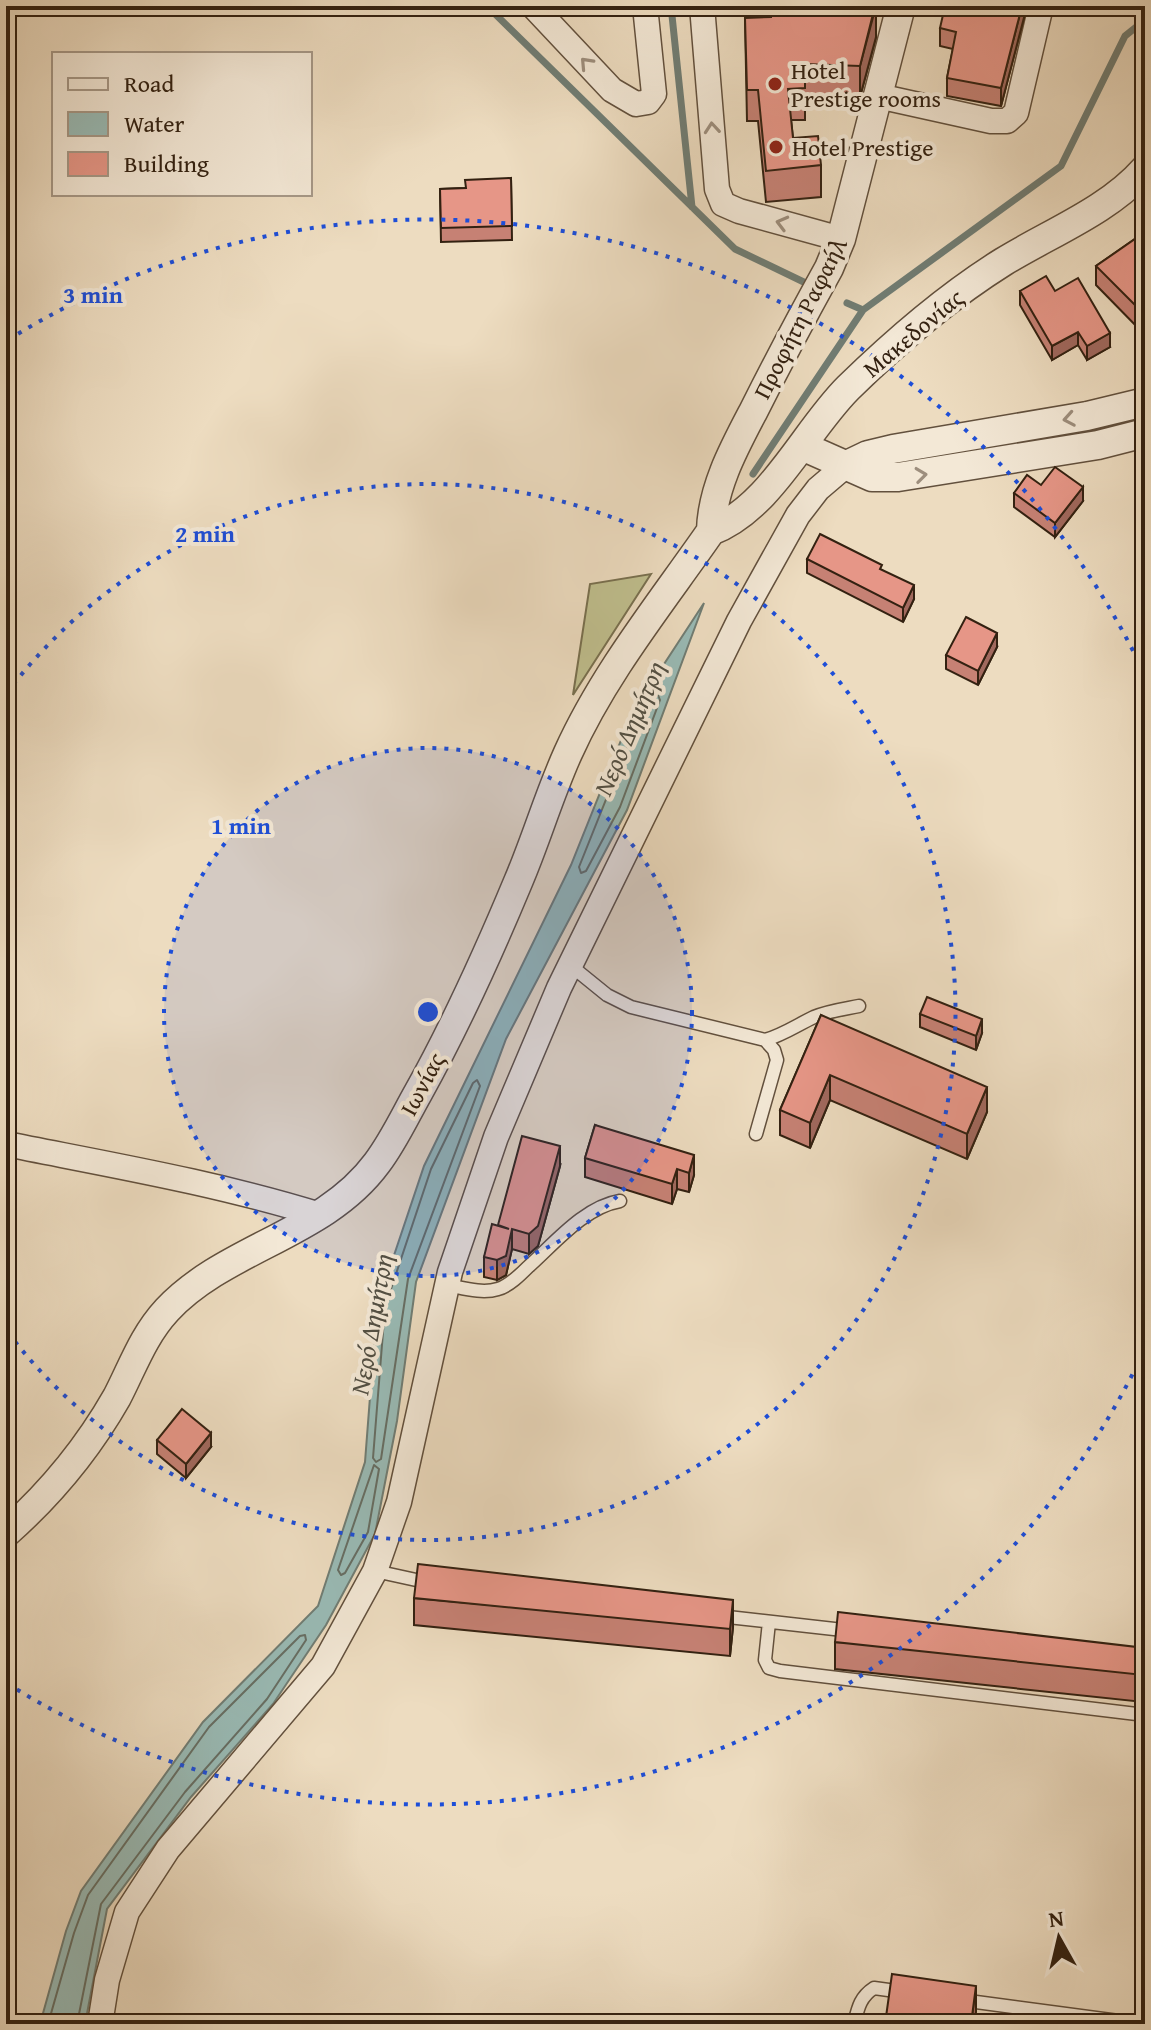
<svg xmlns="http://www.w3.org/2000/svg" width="1151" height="2030" font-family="'Gentium Book Plus',serif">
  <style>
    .green { fill: #bfbe8d; stroke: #79704f; stroke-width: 2 }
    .water { fill: #99bbb6; stroke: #707d74; stroke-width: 2 }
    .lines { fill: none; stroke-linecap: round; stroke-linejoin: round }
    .shore { stroke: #666e64; stroke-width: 2 }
    .stream { stroke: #707d74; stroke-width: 7 }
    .service-casing { stroke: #62503d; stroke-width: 15 }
    .minor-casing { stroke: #62503d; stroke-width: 27 }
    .tertiary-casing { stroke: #62503d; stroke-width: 31 }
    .service { stroke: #f3e8d6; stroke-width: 12 }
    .minor { stroke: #f3e8d6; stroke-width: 24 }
    .tertiary { stroke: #f3e8d6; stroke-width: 28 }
    .wall { fill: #c68174; stroke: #332111; stroke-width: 2 }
    .shaded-wall { fill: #a1695e; stroke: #332111; stroke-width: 2 }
    .building { fill: #e69687; stroke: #332111; stroke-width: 2 }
    .oneway { stroke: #9d8e7d }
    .ring { fill: none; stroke: #1d4ed8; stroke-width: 4; stroke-dasharray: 4 8 }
    .poi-dot { fill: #8f2418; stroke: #f3e8d6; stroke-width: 3 }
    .labels { text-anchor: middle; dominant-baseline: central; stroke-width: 8; stroke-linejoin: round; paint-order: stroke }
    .poi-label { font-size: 24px; fill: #332111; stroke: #f3e8d6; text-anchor: start }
    .street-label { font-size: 24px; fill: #332111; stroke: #f3e8d6 }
    .water-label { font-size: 26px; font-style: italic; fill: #524f43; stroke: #f3e8d6 }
    .centre { fill: #1d4ed8; stroke: #f3e8d6; stroke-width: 4 }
    .ring-label { font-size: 24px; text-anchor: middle; font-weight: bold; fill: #1d4ed8; stroke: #f3e8d6; stroke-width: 8; stroke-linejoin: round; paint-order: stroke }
  </style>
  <rect width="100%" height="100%" fill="#eddcc0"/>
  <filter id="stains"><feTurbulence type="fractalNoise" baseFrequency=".0025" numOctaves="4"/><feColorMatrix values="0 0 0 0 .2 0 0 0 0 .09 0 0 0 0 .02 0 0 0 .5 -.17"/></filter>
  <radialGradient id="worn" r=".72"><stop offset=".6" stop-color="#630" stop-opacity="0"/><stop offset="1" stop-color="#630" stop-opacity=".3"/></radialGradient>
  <path class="green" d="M651,574L573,695L590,584Z"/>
  <path class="water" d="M704,603L627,810L506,1039L416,1282L397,1421L375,1534L326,1625L273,1704L191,1797L107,1909L85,2024H40L66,1931L81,1891L203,1722L318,1606L365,1462L377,1306L424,1166L571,865L632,713Z"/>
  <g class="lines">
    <path class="shore" d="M658,695L660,700L620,807L586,871L581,873L579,867L639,717L653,696Z
      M477,1080L480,1086L408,1279L381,1459L376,1462L373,1458L385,1307L431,1169L473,1083Z
      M374,1465L379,1469L368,1532L345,1573L341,1575L338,1570Z
      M48,2024L74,1933L88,1895L209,1727L300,1636L305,1635L306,1640L267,1699L185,1792L101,1904L77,2024"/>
    <path class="stream" d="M487,6L735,249L812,286
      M671,6L692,207
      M847,303L863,310
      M753,474L863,310L1061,166L1125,36L1145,20"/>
    <defs>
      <path id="service" d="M570,965L607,995L631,1007L765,1040L774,1050L777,1060L756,1134
        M765,1040C783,1035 797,1025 814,1017C828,1011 844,1009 859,1006
        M447,1285C463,1288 482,1294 498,1289C509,1286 520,1275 528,1267C554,1244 584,1207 620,1201
        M375,1571L430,1583
        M719,1616L852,1631
        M769,1622L765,1660L769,1668L780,1671L1145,1715
        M961,2000L1141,2024
        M854,2024C858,2008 860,1997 874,1988L903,1992"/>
      <path id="minor" d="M533,6L612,90L636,104L648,102L654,94L645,6
        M702,6L717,189L723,204L739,211L841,239
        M878,96L991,121H1007L1016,113L1041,6
        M6,1144C111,1165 217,1183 320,1215
        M100,2024L107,1980L127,1912L168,1849L323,1666L375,1571L399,1502L450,1272L496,1137L559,988L739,621L798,515L818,489L845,466"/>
      <path id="tertiary" d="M802,446L872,477H898L1098,445L1145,433
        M845,466L868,455L893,449L1087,416L1145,402
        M711,531C771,508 804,432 848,388C895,342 947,297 1003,262C1050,233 1108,211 1145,169
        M711,531C712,488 734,448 754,410C778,362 803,315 829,268L841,239L901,6
        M6,1533C50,1494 88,1448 117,1397C133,1366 143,1336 167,1310C226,1247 324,1235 377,1163C393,1142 405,1116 418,1093C456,1025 488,954 518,882C536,840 549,795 568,753C604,673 661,603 711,531"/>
    </defs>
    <use href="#service" class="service-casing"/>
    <use href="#minor" class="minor-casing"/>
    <use href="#tertiary" class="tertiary-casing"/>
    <use href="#service" class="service"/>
    <use href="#minor" class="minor"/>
    <use href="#tertiary" class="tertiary"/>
  </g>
  <path class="wall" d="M769,6H876V37L860,97L805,95V120H791L793,138L821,165V197L766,202L758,121H747L745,18L770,17Z
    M1027,6L1001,106L947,96V78L953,49L940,46V28Z
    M511,178L512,240L441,242L440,189L465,188Z
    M1145,232V335L1096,285V266Z
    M1020,291H1055L1110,347L1087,360L1078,345L1052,360L1020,305Z
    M1041,485L1083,501L1055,537L1014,507V493Z
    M807,559L882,570L914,599L903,622L807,573Z
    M997,647L978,685L946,669V655Z
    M1145,849V868L1143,867V854Z
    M920,1014L982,1033L976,1050L920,1027Z
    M821,1015L987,1112L967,1159L830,1100L810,1148L780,1135V1110Z
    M595,1125L694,1175L689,1192L677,1189L672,1204L585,1177V1158Z
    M560,1166L538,1246L529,1254L512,1249L506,1275L497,1280L484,1277V1257L498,1226Z
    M157,1440L211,1447L186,1478L157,1454Z
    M414,1598L733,1627L730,1656L414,1625Z
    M835,1642L1145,1648L1143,1702L835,1669Z"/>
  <path class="shaded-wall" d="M876,6V37L860,97V66Z
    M1022,6H1027L1001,106V88Z
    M1078,332V345L1052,360V346Z
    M1110,333V347L1087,360V346Z
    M1083,487V501L1055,537V523Z
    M914,585V599L903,622V608Z
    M997,633V647L978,685V671Z
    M982,1019V1033L976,1050V1036Z
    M830,1075V1100L810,1148V1123Z
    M987,1087V1112L967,1159V1134Z
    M560,1146V1166L538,1246L529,1254V1234Z
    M694,1155V1175L689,1192V1173Z
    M677,1169V1189L672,1204V1184Z
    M512,1229V1249L506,1275L497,1280V1260Z
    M211,1433V1447L186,1478V1464Z
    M733,1600V1627L730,1656V1629Z
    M1145,1656V1683L1143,1702V1675Z
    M976,1986V2012L975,2024H971Z"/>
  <path class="building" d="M771,6H875L860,66L805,64V88L788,89L793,138L818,136L821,165L766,171L758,90H747L745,18L771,17Z
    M945,6H1022L1001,88L947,78L956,32L940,28Z
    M511,178L512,226L441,228L440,189L466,188L465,180Z
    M1145,232V315L1096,266Z
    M1046,276L1055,291L1078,278L1110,333L1087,346L1078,332L1052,346L1020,291Z
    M1055,467L1083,487L1055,523L1014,493L1027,475L1041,485Z
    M820,534L882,565L880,569L914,585L903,608L807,559Z
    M966,617L997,633L978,671L946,655Z
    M927,997L982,1019L976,1036L920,1014Z
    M821,1015L987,1087L967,1134L830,1075L810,1123L780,1110Z
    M595,1125L694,1155L689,1173L677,1169L672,1184L585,1158Z
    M522,1136L560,1146L538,1226L529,1234L512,1229L506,1256L497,1260L484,1257L492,1224L509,1229L498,1225Z
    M182,1409L211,1433L186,1464L157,1440Z
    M418,1564L733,1600L730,1629L414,1598Z
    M838,1612L1145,1648L1143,1675L835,1642Z
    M892,1974L976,1986L971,2024H885Z"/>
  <defs><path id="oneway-chevron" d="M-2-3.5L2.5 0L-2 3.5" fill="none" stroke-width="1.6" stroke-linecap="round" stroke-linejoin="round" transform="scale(2)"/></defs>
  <g class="oneway">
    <use href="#oneway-chevron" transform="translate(586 63) rotate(-133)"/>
    <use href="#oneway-chevron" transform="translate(712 128) rotate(-95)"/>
    <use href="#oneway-chevron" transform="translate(782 223) rotate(-165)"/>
    <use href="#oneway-chevron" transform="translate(1069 419) rotate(170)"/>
    <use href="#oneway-chevron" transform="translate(921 475) rotate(-7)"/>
  </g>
  <circle cx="428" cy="1012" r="264" fill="#1d4ed8" fill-opacity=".12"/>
  <g class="ring">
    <circle cx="428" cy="1012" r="264"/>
    <path d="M6 694A528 528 0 1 1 6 1330"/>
    <path d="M1143 1353A792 792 0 0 1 8 1684M8 340A792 792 0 0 1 1143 671"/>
  </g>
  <g class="poi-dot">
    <circle cx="775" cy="84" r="8"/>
    <circle cx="776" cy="147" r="8"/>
  </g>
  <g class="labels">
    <g class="poi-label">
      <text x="791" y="70">Hotel<tspan x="791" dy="28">Prestige rooms</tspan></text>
      <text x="792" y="147">Hotel Prestige</text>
    </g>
    <g class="street-label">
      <text transform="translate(800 318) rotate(-63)">Προφήτη Ραφαήλ</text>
      <text transform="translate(913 333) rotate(-40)">Μακεδονίας</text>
      <text transform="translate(422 1084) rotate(-62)">Ιωνίας</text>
    </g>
    <g class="water-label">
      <text transform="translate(629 728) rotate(-67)">Νερό Δημήτρη</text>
      <text transform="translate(371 1324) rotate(-80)">Νερό Δημήτρη</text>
    </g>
  </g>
  <circle cx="428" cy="1012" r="12" class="centre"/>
  <g class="ring-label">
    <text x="93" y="303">3 min</text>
    <text x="205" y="542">2 min</text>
    <text x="241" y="834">1 min</text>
  </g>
  <rect width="1151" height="2030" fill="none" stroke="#eddcc0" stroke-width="32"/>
  <rect x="8" y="8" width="1135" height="2014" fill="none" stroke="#332111" stroke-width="4"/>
  <rect x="16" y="16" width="1119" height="1998" fill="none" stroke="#332111" stroke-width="2"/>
  <rect x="52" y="52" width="260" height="144" fill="#f3e8d6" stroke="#a69887" stroke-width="2"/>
  <rect x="68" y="78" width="40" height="12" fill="#f3e8d6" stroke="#a69887" stroke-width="2"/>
  <text x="124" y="92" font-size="24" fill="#332111">Road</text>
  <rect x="68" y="112" width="40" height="24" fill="#99bbb6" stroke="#a69887" stroke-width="2"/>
  <text x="124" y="132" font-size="24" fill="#332111">Water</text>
  <rect x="68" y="152" width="40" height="24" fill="#e69687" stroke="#a69887" stroke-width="2"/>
  <text x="124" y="172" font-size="24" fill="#332111">Building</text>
  <g transform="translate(1059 1938) rotate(352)" stroke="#f3e8d6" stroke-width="6" paint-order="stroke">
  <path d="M0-6L14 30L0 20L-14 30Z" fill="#332111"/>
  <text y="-12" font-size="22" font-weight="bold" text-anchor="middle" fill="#332111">N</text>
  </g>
  <rect width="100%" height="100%" filter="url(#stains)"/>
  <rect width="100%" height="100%" fill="url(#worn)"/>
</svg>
